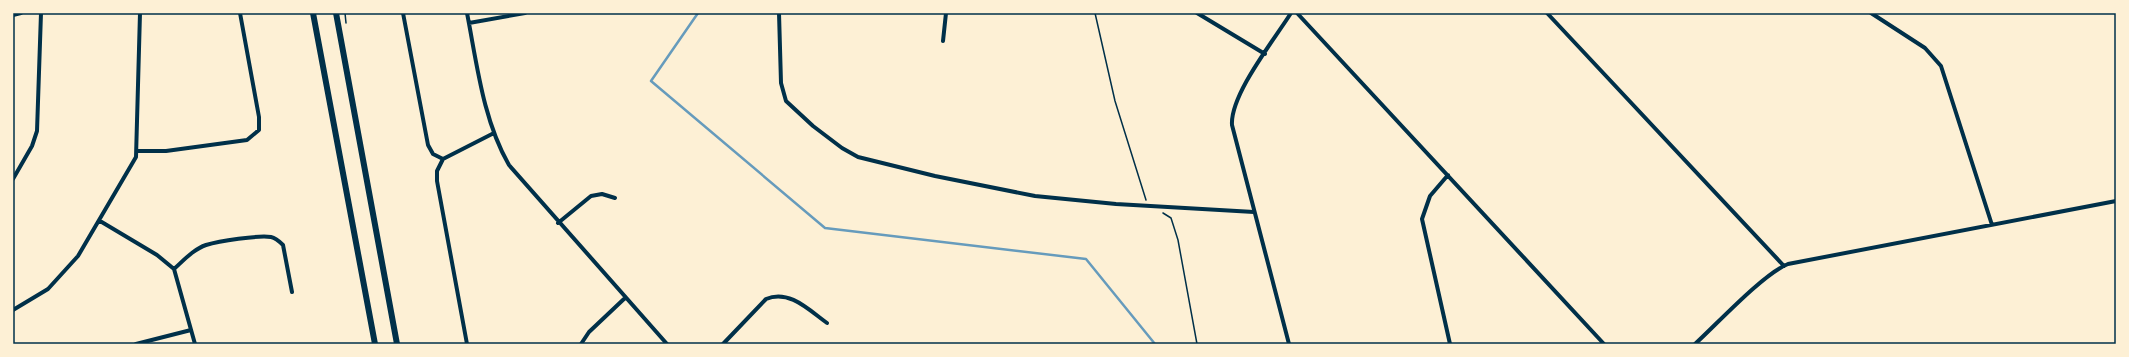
<svg xmlns="http://www.w3.org/2000/svg" width="2129" height="357" font-family="Quicksand,sans-serif">
  <style>
    .lines { fill: none; stroke-linecap: round; stroke-linejoin: round }
    .stream { stroke: #669bbc; stroke-width: 2.5 }
    .path { stroke: #003049; stroke-width: 1.5 }
    .minor { stroke: #003049; stroke-width: 4 }
    .secondary { stroke: #003049; stroke-width: 6 }
    .neatline { fill: none; stroke: #003049; stroke-width: 1.5 }
  </style>
  <rect width="100%" height="100%" fill="#fdf0d5"/>
  <g class="lines">
    <path class="stream" d="M698,13L651,81L825,228L1086,259L1155,344"/>
    <path class="path" d="M345,13L346,23
      M1095,13L1115,101L1146,200
      M1163,213L1171,218L1178,240L1197,344"/>
    <path class="minor" d="M403,13L428,145L433,154L443,159
      M467,13C477,64 483,120 509,165L667,344
      M779,13L781,83L786,101L813,126L842,148L858,157L935,176L1035,196L1116,204L1254,212
      M1197,13L1265,54
      M1297,13L1604,344
      M1547,13L1784,266
      M1871,13L1925,48L1941,66L1992,225
      M13,15L21,13
      M469,23L525,13
      M943,41L946,13
      M137,151H166L247,140L259,130V117L240,13
      M1448,175L1430,196L1422,219L1450,344
      M13,179L32,146L37,131L41,13
      M100,221L157,255L174,269L195,344
      M558,223L591,196L602,194L615,198
      M174,269C184,260 194,249 206,245C219,241 258,235 271,237C276,238 279,241 283,245L292,292
      M13,310L48,289L78,256L136,157L140,13
      M136,344L191,330
      M467,344L437,181V171L443,159L494,133
      M581,344L589,332L625,298
      M723,344L766,299C789,289 809,310 827,323
      M1289,344L1232,125C1230,95 1274,40 1291,13
      M1695,344C1717,324 1763,274 1788,264L2116,201"/>
    <path class="secondary" d="M313,13L375,344
      M336,13L397,344"/>
  </g>
  <rect width="2129" height="357" fill="none" stroke="#fdf0d5" stroke-width="28"/>
  <rect x="14" y="14" width="2101" height="329" class="neatline"/>
</svg>
